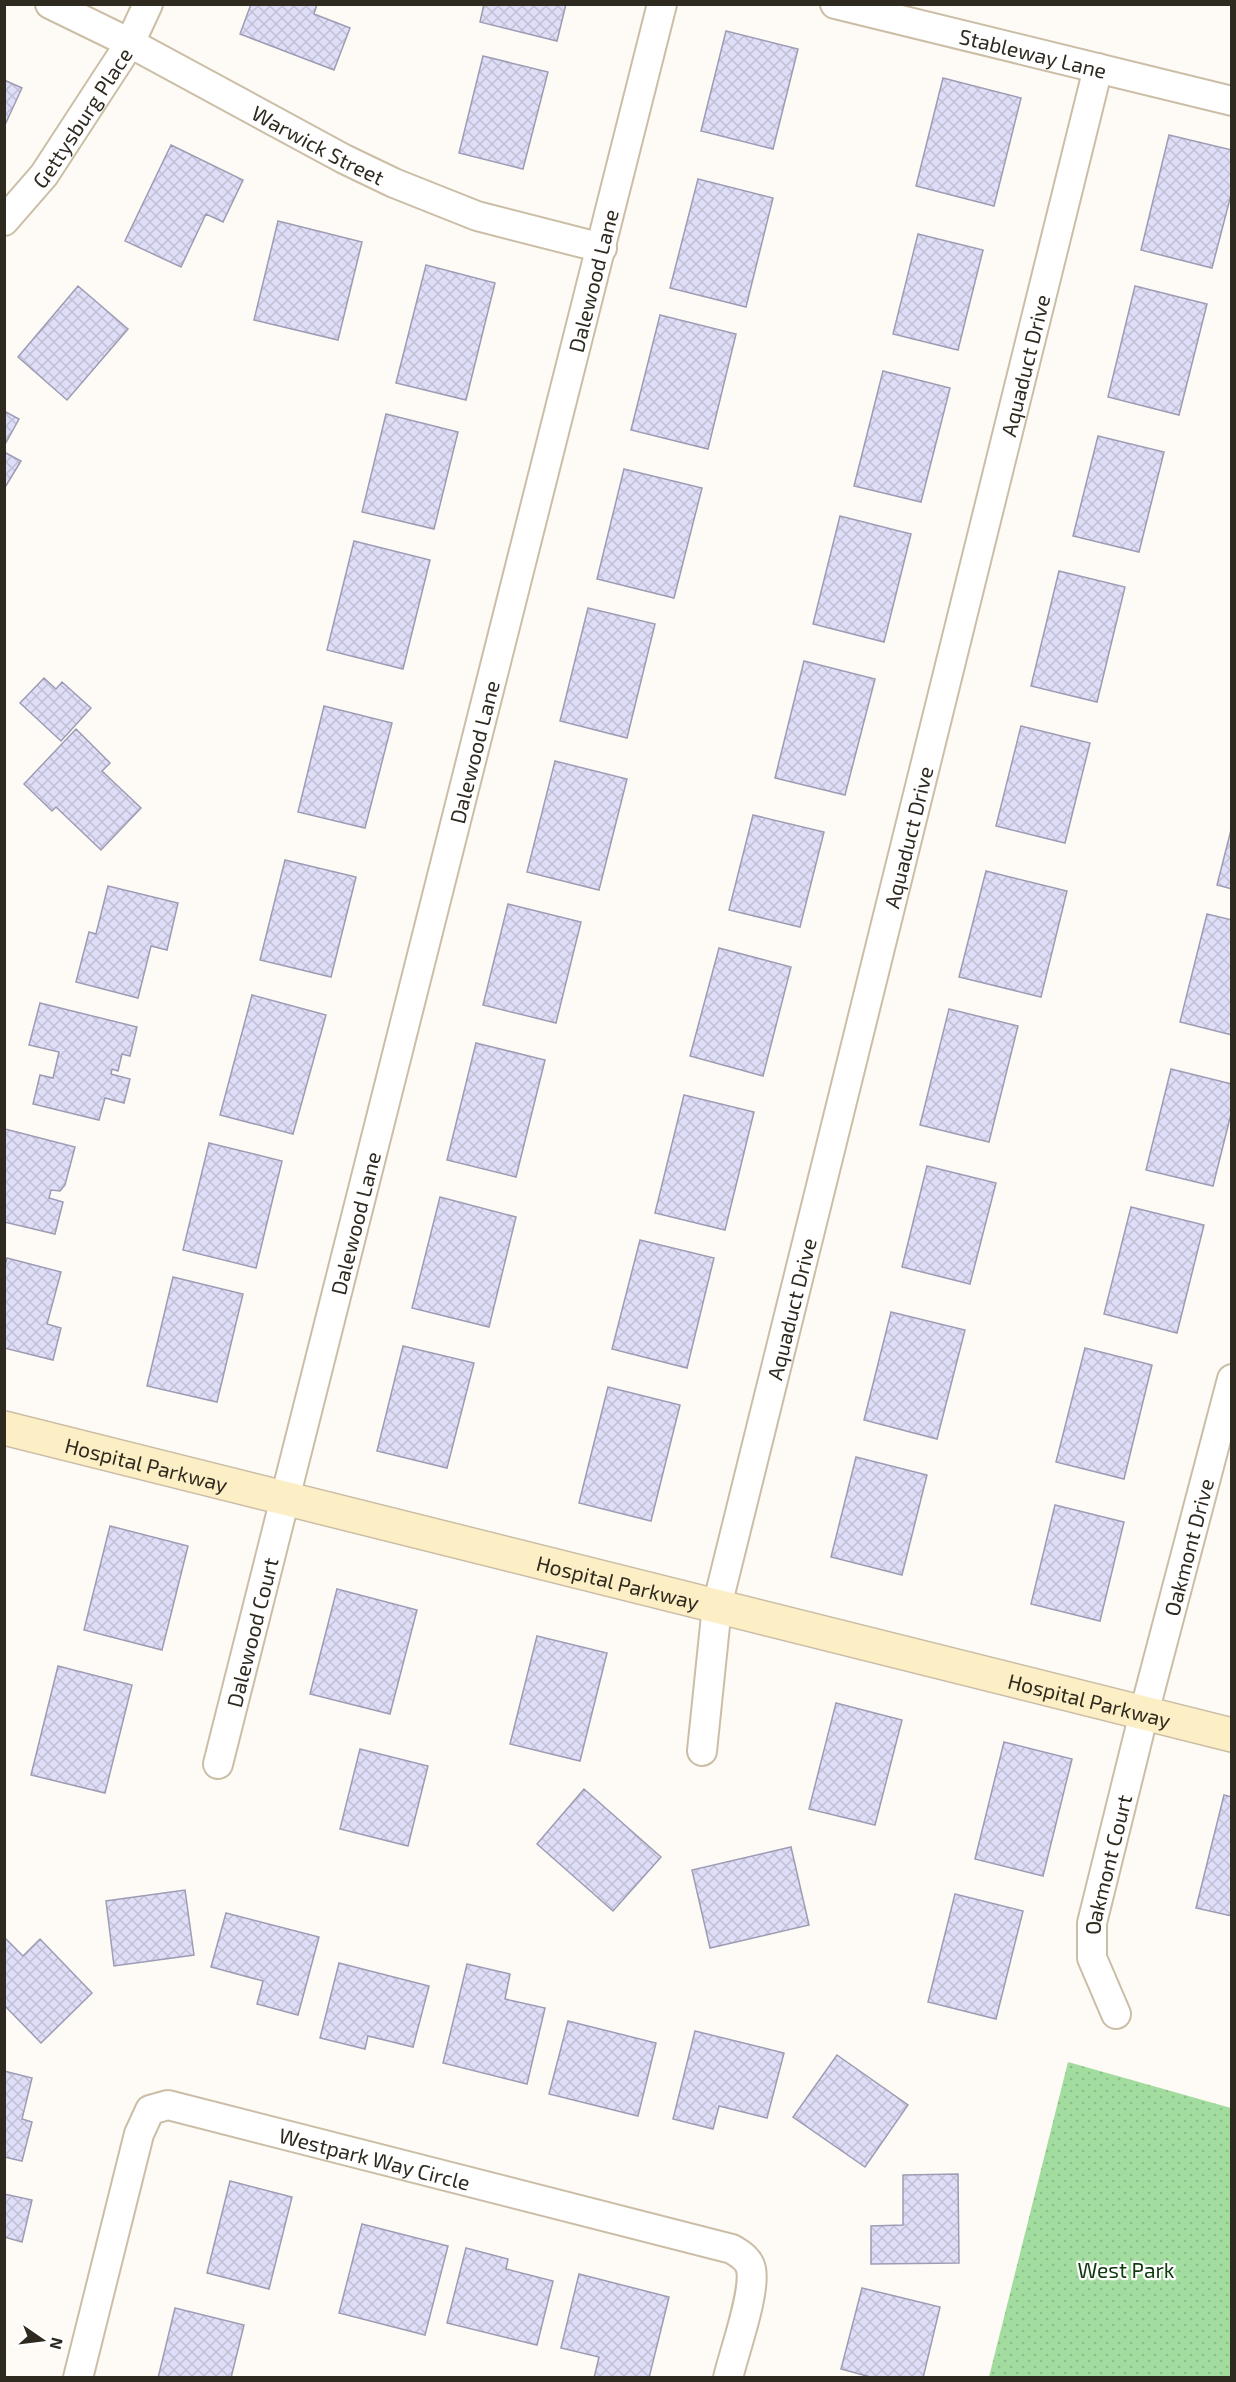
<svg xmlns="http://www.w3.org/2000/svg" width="1236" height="2382" font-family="'Exo 2',sans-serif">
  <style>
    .park { fill: url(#park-dots) }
    .building { fill: url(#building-cross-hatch); stroke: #9d9cb4; stroke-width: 1.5 }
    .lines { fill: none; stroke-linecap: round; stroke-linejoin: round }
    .street-casing { stroke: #cbbea6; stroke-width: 32 }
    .secondary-casing { stroke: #cbbea6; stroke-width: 36 }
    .street { stroke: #fff; stroke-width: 28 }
    .secondary { stroke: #fceec5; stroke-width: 33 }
    .labels { text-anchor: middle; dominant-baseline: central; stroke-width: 4.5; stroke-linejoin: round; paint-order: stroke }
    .street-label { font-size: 21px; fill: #2f2a20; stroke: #fff }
    .park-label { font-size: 21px; fill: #0e3a0e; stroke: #fff }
  </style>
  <defs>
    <pattern id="park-dots" width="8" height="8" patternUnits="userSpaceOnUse" patternTransform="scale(1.5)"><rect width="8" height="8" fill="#a3dc9f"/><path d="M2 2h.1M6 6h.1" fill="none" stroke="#8dbd89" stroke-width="1.8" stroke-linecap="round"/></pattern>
    <pattern id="building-cross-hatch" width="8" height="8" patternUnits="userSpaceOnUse" patternTransform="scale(1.5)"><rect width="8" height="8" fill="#dfdef8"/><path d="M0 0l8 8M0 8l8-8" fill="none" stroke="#c0bfd4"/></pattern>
  </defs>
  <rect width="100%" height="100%" fill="#fefbf6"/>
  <path class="park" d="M1068,2062L1231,2108V2377H989Z"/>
  <path class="building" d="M251,4H317L314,14L350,28L334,70L240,34Z
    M484,4H566L557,41L480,22Z
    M726,31L798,49L773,149L701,131Z
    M483,56L548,72L523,169L459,153Z
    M943,78L1021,98L994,206L916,186Z
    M4,80L22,88L4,127Z
    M1169,135L1232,150V191L1212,268L1141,250Z
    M171,145L243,180L223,222L206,214L181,267L125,241Z
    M698,179L773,198L746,307L670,288Z
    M278,221L362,242L338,340L254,320Z
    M918,234L983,250L958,350L893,334Z
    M426,265L495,283L466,400L396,383Z
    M78,286L128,329L67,400L18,357Z
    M1135,286L1207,304L1179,415L1108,397Z
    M660,315L736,334L708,449L631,430Z
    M883,371L950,388L921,502L854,486Z
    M4,411L19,419L4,446Z
    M386,414L458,432L434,529L362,512Z
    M1098,436L1164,452L1139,552L1073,536Z
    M4,452L21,461L4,489Z
    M624,469L702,488L674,598L597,579Z
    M840,516L911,534L884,642L813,624Z
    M354,541L430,560L403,669L327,650Z
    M1059,571L1125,587L1097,702L1031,686Z
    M588,608L655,624L627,738L560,721Z
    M804,661L875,679L845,795L775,778Z
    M44,678L56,689L62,682L91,708L61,741L20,703Z
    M324,706L392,723L365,828L298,812Z
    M1021,726L1090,743L1065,843L996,826Z
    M76,729L110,763L102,771L141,808L101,850L56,807L52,811L24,784Z
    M555,761L627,779L599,890L527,872Z
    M753,815L824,832L800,927L729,910Z
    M1232,826V889L1217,885Z
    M285,860L356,877L331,977L260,960Z
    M986,871L1067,891L1041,997L959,977Z
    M108,886L178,903L167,950L151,946L138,998L76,982L89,932L96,934Z
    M508,904L581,922L556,1023L483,1005Z
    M1207,914L1232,920V1035L1180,1022Z
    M719,948L791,967L763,1076L690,1056Z
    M252,995L326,1015L293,1134L220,1115Z
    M40,1003L137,1027L130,1056L122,1054L118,1071L112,1069L111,1074L130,1079L124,1103L105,1098L99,1120L33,1104L40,1075L53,1078L59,1052L29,1045Z
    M949,1009L1018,1026L989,1142L920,1125Z
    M476,1043L545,1060L516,1177L447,1160Z
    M1171,1069L1232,1084V1110L1213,1186L1146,1170Z
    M684,1095L754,1112L725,1230L655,1213Z
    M5,1129L75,1147L65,1185L60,1191L51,1190L49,1198L63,1202L55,1234L4,1222Z
    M209,1143L282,1161L256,1268L183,1250Z
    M927,1166L996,1183L970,1284L902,1267Z
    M440,1197L516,1217L489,1327L412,1308Z
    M1131,1207L1204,1225L1177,1333L1104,1314Z
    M640,1240L714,1258L687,1368L612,1349Z
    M7,1258L61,1272L47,1324L61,1328L53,1360L4,1348V1269Z
    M173,1277L243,1294L217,1402L147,1386Z
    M891,1312L965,1330L937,1439L864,1420Z
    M403,1346L474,1363L447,1468L377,1451Z
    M1085,1348L1152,1365L1124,1479L1056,1462Z
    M608,1387L680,1405L651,1521L579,1503Z
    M856,1457L927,1475L902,1575L831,1557Z
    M1055,1505L1124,1522L1100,1621L1031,1604Z
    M110,1526L188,1546L162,1650L84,1630Z
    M337,1589L417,1610L390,1714L310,1694Z
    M537,1636L607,1653L580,1761L510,1744Z
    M58,1666L132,1685L105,1793L31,1775Z
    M836,1703L902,1720L875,1825L809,1809Z
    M1004,1742L1072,1759L1043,1876L975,1859Z
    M360,1749L428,1766L408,1846L340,1829Z
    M584,1789L661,1857L613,1911L537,1844Z
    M1224,1795L1232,1797V1916L1196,1908Z
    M791,1847L809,1925L710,1948L692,1870Z
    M185,1890L194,1955L114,1966L106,1901Z
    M955,1894L1023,1911L996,2019L928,2002Z
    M226,1913L319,1937L298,2015L257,2004L263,1981L211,1967Z
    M4,1937L23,1956L40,1939L92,1993L41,2043L4,2005Z
    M339,1963L429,1986L413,2047L368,2036L365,2049L320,2038Z
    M467,1964L510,1974L505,1999L545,2008L527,2084L443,2063Z
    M568,2021L656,2043L638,2116L549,2094Z
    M695,2031L784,2053L767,2118L719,2106L713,2129L673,2119Z
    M837,2055L908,2105L865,2167L793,2117Z
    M4,2071L32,2078L22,2119L32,2122L22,2161L4,2157Z
    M958,2174L959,2263L871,2264V2226L903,2225V2175Z
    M230,2181L292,2197L269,2289L207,2273Z
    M4,2194L32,2200L22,2242L4,2237Z
    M362,2224L448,2246L425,2335L339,2313Z
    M466,2248L508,2259L506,2269L553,2281L537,2345L447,2323Z
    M579,2274L669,2297L649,2378H594L599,2357L561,2348Z
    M862,2288L940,2307L923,2378H874L841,2369Z
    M175,2308L244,2325L231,2378H158Z"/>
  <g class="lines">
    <defs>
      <g id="street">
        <path id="s1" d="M50,4L130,43L344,159L394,183L477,216L602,248"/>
        <path id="s2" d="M835,4L1232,101"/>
        <path id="s3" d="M4,221L44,175L130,43L148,4"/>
        <path id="s4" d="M702,1751L717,1606L1098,68"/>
        <path id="s5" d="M218,1764L662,4"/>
        <path id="s6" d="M1116,2014L1092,1958V1923L1144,1713L1232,1379"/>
        <path id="s7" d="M78,2378L139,2134L150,2110L168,2105L732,2249C740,2254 749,2259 751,2269C756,2292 734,2352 728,2378"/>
      </g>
      <g id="secondary">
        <path id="s8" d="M4,1428L1232,1735"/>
      </g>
    </defs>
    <use href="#street" class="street-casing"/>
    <use href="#secondary" class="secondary-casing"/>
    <use href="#street" class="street"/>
    <use href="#secondary" class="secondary"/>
  </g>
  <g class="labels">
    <g class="street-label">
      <text stroke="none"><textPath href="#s2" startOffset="204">Stableway Lane</textPath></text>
      <text stroke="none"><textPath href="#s3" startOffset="130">Gettysburg Place</textPath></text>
      <text stroke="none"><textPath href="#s1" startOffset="303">Warwick Street</textPath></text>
      <text stroke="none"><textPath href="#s5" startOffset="1530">Dalewood Lane</textPath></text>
      <text stroke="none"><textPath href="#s4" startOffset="1424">Aquaduct Drive</textPath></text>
      <text stroke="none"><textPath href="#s5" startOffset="1044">Dalewood Lane</textPath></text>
      <text stroke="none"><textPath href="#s4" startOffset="938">Aquaduct Drive</textPath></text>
      <text stroke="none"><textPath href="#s5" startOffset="558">Dalewood Lane</textPath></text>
      <text stroke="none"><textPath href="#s4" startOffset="452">Aquaduct Drive</textPath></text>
      <text stroke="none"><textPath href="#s8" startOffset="147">Hospital Parkway</textPath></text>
      <text stroke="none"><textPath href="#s6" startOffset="484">Oakmont Drive</textPath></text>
      <text stroke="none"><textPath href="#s8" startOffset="633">Hospital Parkway</textPath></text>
      <text stroke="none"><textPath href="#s5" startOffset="136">Dalewood Court</textPath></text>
      <text stroke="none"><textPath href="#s8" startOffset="1119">Hospital Parkway</textPath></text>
      <text stroke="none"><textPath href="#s6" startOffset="156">Oakmont Court</textPath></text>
      <text stroke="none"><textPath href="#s7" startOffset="510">Westpark Way Circle</textPath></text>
    </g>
    <g class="park-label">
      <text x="1126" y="2269">West Park</text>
    </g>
  </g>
  <rect width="1236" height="2382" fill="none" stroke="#2f2a20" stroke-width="12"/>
  <g transform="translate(42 2340) rotate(104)" stroke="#ffffff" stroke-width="4.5" paint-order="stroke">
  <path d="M0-4.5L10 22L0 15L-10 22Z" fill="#2f2a20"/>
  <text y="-9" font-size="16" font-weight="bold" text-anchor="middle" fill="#2f2a20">N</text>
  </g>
</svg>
